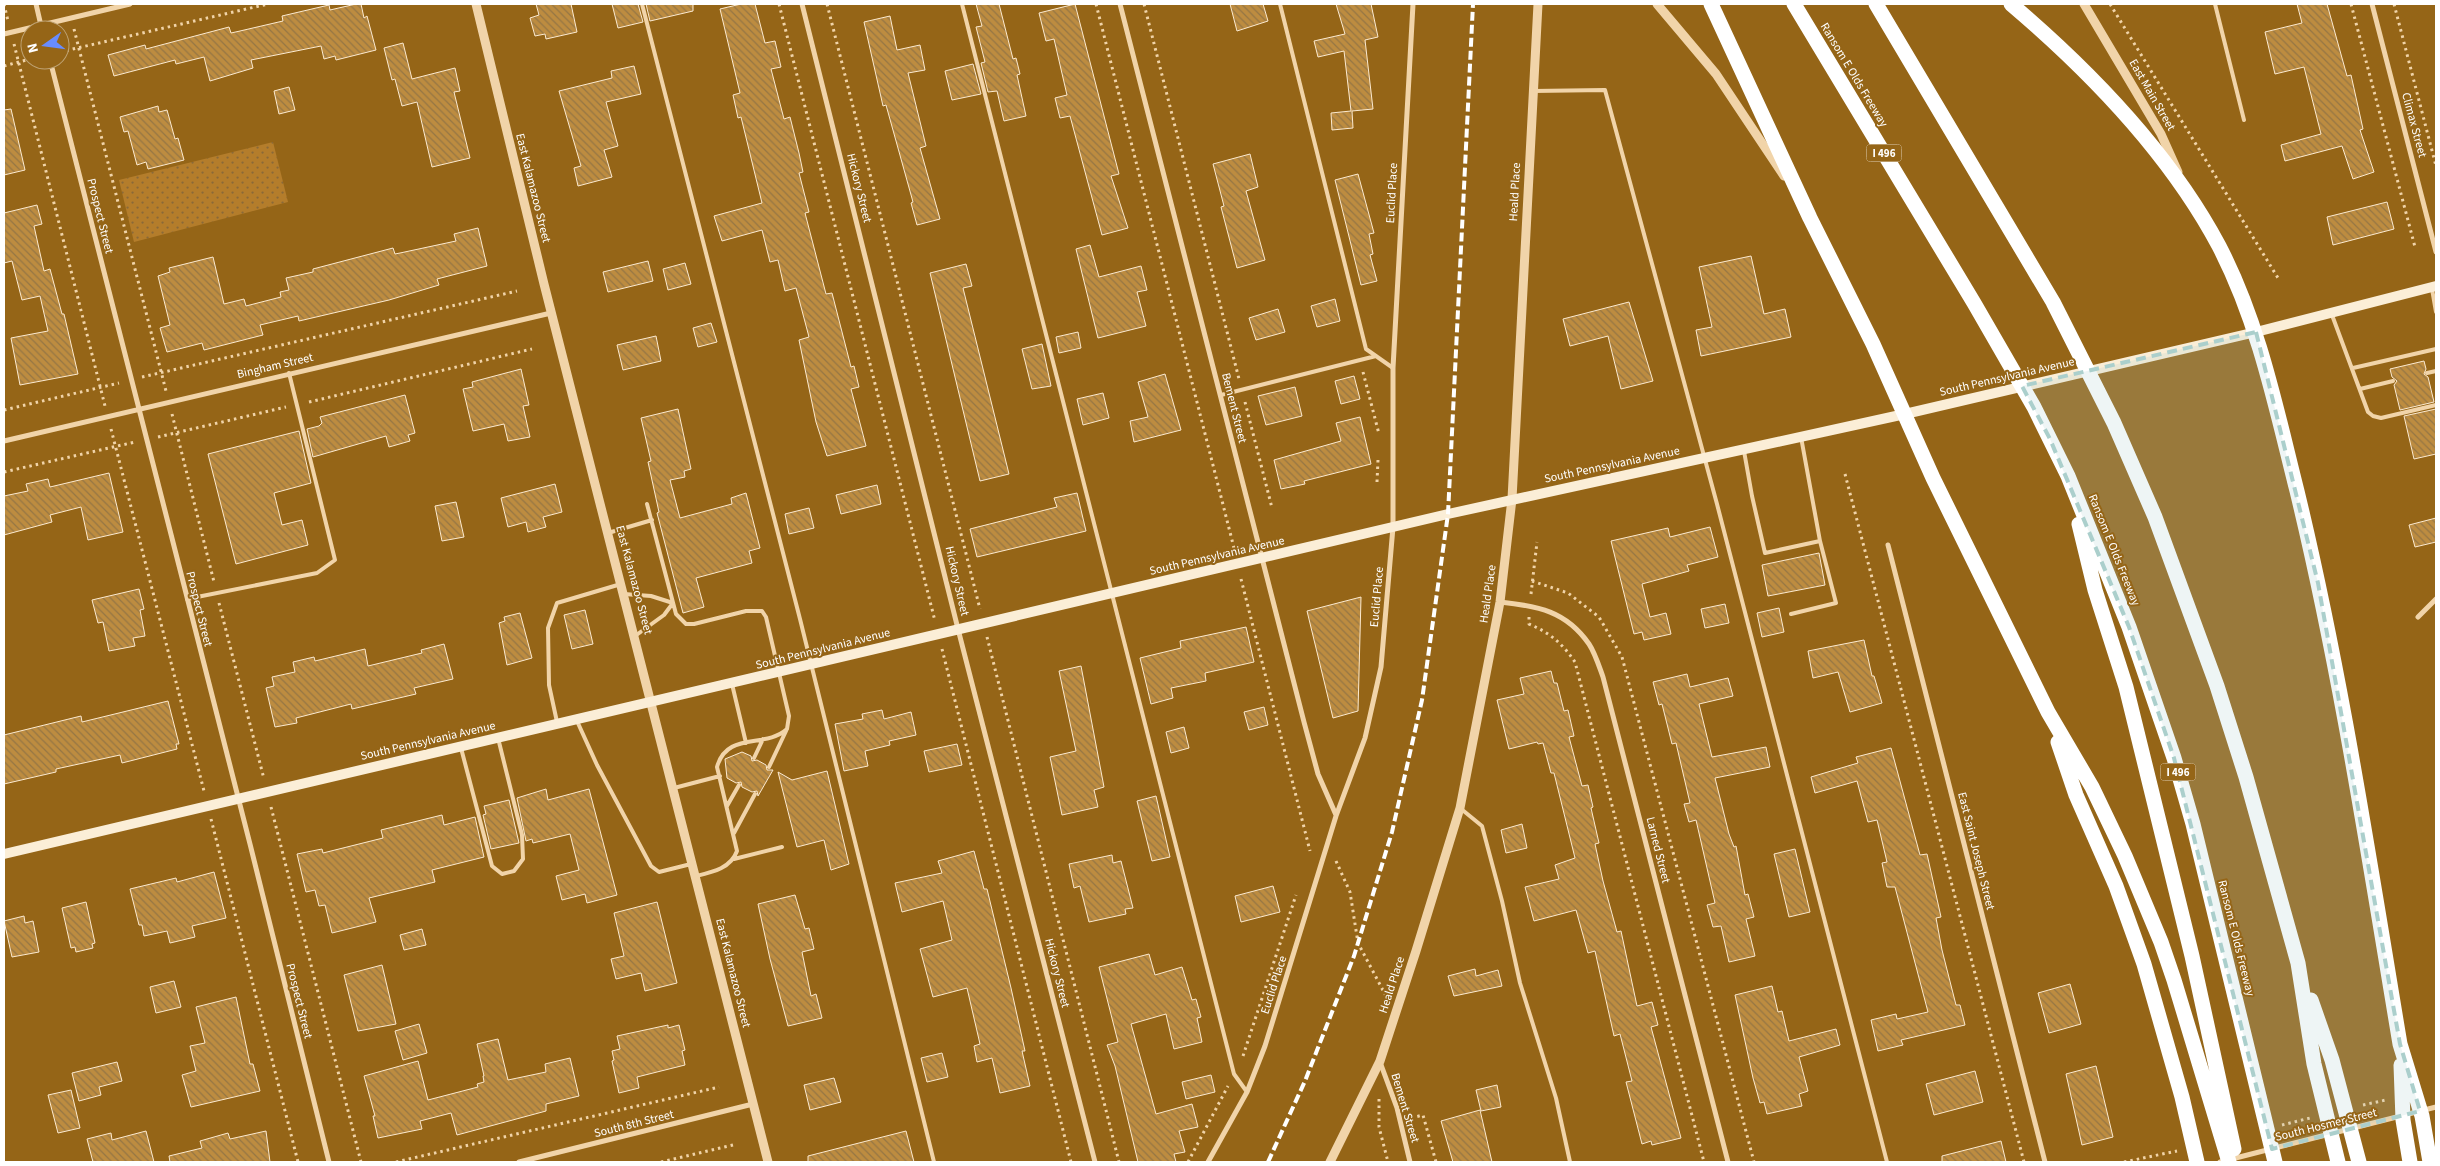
<svg xmlns="http://www.w3.org/2000/svg" width="2440" height="1166" font-family="'Source Sans 3',sans-serif">
  <style>
    .grass { fill: url(#grass-dots) }
    .building { fill: url(#building-back-hatch); stroke: #fcead0 }
    .lines { fill: none; stroke-linecap: round; stroke-linejoin: round }
    .path { stroke: #f1d4a9; stroke-width: 3; stroke-dasharray: 2.5 4; stroke-linecap: butt }
    .service { stroke: #f1d4a9; stroke-width: 4 }
    .minor { stroke: #f1d4a9; stroke-width: 5 }
    .tertiary { stroke: #f1d4a9; stroke-width: 9 }
    .secondary { stroke: #fbeed7; stroke-width: 10 }
    .motorway { stroke: #fff; stroke-width: 15 }
    .rail { stroke: #fff; stroke-width: 4; stroke-dasharray: 9 4; stroke-linecap: butt }
    .marked { fill: #abcfcc; fill-opacity: 0.2; stroke: #abcfcc; stroke-width: 4; stroke-dasharray: 10 6; stroke-linejoin: round }
    .labels { text-anchor: middle; dominant-baseline: central; stroke-width: 4; stroke-linejoin: round; paint-order: stroke }
    .shield { fill: #956517; stroke: #dfd1b9; stroke-width: 1 }
    .shield-label { font-size: 11px; font-weight: bold; fill: #fff }
    .street-label { font-size: 12px; fill: #fff; stroke: #956517 }
  </style>
  <defs>
    <pattern id="grass-dots" width="8" height="8" patternUnits="userSpaceOnUse" patternTransform="scale(1.25)"><rect width="8" height="8" fill="#b47d2b"/><path d="M2 2h.1M6 6h.1" fill="none" stroke="#8a6938" stroke-width="1.8" stroke-linecap="round"/></pattern>
    <pattern id="building-back-hatch" width="6" height="6" patternUnits="userSpaceOnUse" patternTransform="scale(1.25)"><rect width="6" height="6" fill="#bd8c40"/><path d="M-1 5l2 2M0 0l6 6M5-1l2 2" fill="none" stroke="#957644"/></pattern>
  </defs>
  <rect width="100%" height="100%" fill="#956517"/>
  <path class="grass" d="M273,142L288,202L134,242L119,180Z"/>
  <path class="building" d="M356,4H361L364,18L367,16L376,50L336,60L335,56L324,59L321,46L251,60L253,68L210,81L204,57L176,64L175,60L114,76L108,55L145,45L146,49L229,27L231,33L240,31L283,21L282,16L329,5L330,10Z
    M536,4H571L577,32L546,39L545,34L535,36L530,18L539,15Z
    M612,4H638L643,22L618,28Z
    M646,4H693V11L650,21Z
    M741,4H755L765,43L775,41L781,67L771,69L784,119L790,117L799,153L803,172L799,173L809,212L805,213L826,294L832,293L851,367L854,366L859,387L851,389L866,446L827,456L816,422L799,340L809,337L796,288L785,291L778,260L770,262L762,230L722,241L714,216L762,203L741,117L738,118L733,95L740,93L720,9Z
    M976,4H999L1013,59L1016,58L1020,74L1017,75L1026,116L1004,121L997,91L988,92L981,63L985,62L976,27L982,26Z
    M1075,4L1119,174L1111,176L1128,228L1102,235L1070,116L1060,118L1055,98L1067,95L1054,39L1046,41L1039,13Z
    M1230,4H1263L1268,21L1237,31Z
    M1336,4H1371L1378,37L1365,40L1373,109L1352,111L1353,128L1332,130L1331,113L1351,111L1344,51L1318,57L1314,41L1345,34Z
    M2297,4H2327L2347,76L2351,75L2363,129L2360,130L2374,172L2353,179L2342,146L2285,161L2281,145L2321,134L2304,67L2275,74L2265,32L2302,23Z
    M890,16L897,50L920,45L925,70L908,73L926,146L920,148L940,219L917,225L911,203L913,202L886,105L883,106L864,22Z
    M403,43L412,79L455,68L460,91L454,92L470,158L432,167L417,102L402,106L395,79L392,80L384,48Z
    M973,64L981,94L952,100L945,71Z
    M634,66L641,94L606,102L618,146L604,150L612,177L578,186L574,168L581,166L559,91L612,78L611,71Z
    M289,87L295,110L279,114L274,91Z
    M158,106L159,112L167,110L175,139L178,138L184,160L148,169L146,162L137,165L128,131L124,132L120,117Z
    M11,109L25,170L4,175V110Z
    M1250,154L1258,187L1246,191L1265,260L1237,268L1221,207L1224,206L1213,164Z
    M1358,174L1374,233L1369,234L1373,254L1370,255L1377,281L1361,285L1335,180Z
    M2387,202L2394,229L2333,245L2327,217Z
    M37,205L42,224L34,226L44,271L50,269L62,314H64L78,374L20,385L11,338L48,331L40,296L22,300L12,261L4,263V213Z
    M478,228L487,266L437,279L439,285L389,300L299,321L298,316L260,325L263,335L204,350L202,343L167,352L160,328L170,325L158,276L170,272L169,268L213,257L224,304L244,299L246,306L281,297L280,292L289,290L286,278L313,272V269L393,248L395,254L400,253L456,241L454,234Z
    M1090,245L1099,277L1141,266L1147,290L1137,292L1146,326L1098,338L1076,249Z
    M1751,256L1764,314L1785,309L1791,337L1701,356L1696,330L1712,327L1699,267Z
    M648,261L653,281L608,292L603,272Z
    M685,263L691,284L668,290L663,269Z
    M966,264L972,286L963,288L1009,474L980,481L930,273Z
    M1335,299L1340,321L1317,327L1311,306Z
    M1629,302L1653,381L1621,389L1608,336L1570,346L1563,319Z
    M1278,309L1285,332L1256,340L1249,318Z
    M711,323L717,342L698,347L693,328Z
    M1078,332L1081,348L1059,353L1056,337Z
    M656,336L661,361L623,370L617,345Z
    M1042,344L1051,386L1032,389L1022,349Z
    M2424,361L2426,369L2424,374L2428,377L2434,402L2400,410L2394,385L2397,381L2392,377L2390,369Z
    M521,369L529,405L523,406L530,437L508,441L504,424L473,431L463,389L473,387L472,382Z
    M1165,374L1181,430L1134,442L1130,421L1148,417L1138,382Z
    M1354,376L1360,399L1341,404L1335,381Z
    M1295,387L1302,416L1266,425L1258,396Z
    M1103,393L1109,418L1083,425L1077,399Z
    M405,395L415,433L408,435L410,441L389,447L386,436L313,457L307,429L319,426L322,423L320,417Z
    M678,409L691,469L684,471L685,477L670,480L680,518L732,504L731,498L746,493L760,548L749,551L752,563L696,578L704,607L683,613L657,513L659,512L648,462L651,461L641,418Z
    M2436,409V454L2414,459L2404,416Z
    M1360,417L1371,464L1304,481L1305,484L1281,489L1274,460L1341,441L1336,423Z
    M299,431L311,483L274,493L282,525L302,520L308,545L236,564L208,454Z
    M109,473L123,532L88,540L81,507L50,515L52,522L4,535V496L28,491L26,484L48,479L50,487Z
    M555,484L562,512L543,517L546,527L528,532L526,522L508,527L501,498Z
    M877,485L881,504L841,514L836,495Z
    M1077,493L1086,531L977,557L970,529L1057,507L1054,498Z
    M456,502L464,537L442,541L435,506Z
    M809,508L814,528L789,534L785,514Z
    M2436,518V542L2415,547L2409,525Z
    M1710,527L1718,557L1687,565L1689,571L1642,584L1650,617L1666,613L1671,634L1644,640L1642,632L1634,634L1611,541L1668,528L1670,537Z
    M1819,553L1825,585L1768,596L1762,565Z
    M139,589L144,609L140,610L145,636L133,638L135,646L109,651L103,622L98,623L92,600Z
    M1361,597L1358,711L1333,718L1307,611Z
    M1725,604L1729,623L1705,628L1701,609Z
    M1779,608L1784,632L1762,637L1757,613Z
    M585,610L593,644L572,649L564,615Z
    M520,613L532,658L507,665L499,623L505,621L504,617Z
    M1246,627L1254,662L1205,673L1206,681L1171,688L1173,698L1151,704L1140,658L1181,648L1180,641Z
    M1864,640L1872,676H1874L1882,703L1850,712L1838,672L1813,678L1808,651Z
    M444,644L453,679L414,688L416,694L352,709L351,704L296,718L297,723L275,727L266,688L274,686L272,677L295,672L293,662L314,657L315,661L365,649L368,666L422,653L421,650Z
    M1081,666L1104,787L1094,790L1098,807L1062,815L1050,757L1076,751L1059,671Z
    M1551,671L1554,683H1557L1564,711L1568,710L1574,736L1569,737L1582,786L1588,785L1593,807L1591,808L1599,843L1595,844L1603,881L1617,932L1621,931L1637,1006L1652,1002L1658,1025L1651,1027L1681,1138L1652,1145L1651,1141L1642,1144L1626,1082L1632,1081L1620,1034L1614,1036L1595,951L1588,953L1576,910L1534,921L1525,887L1559,879L1555,865L1575,858L1554,773H1551L1543,743L1538,744L1537,742L1509,749L1497,700L1524,694L1520,678Z
    M1687,674L1690,687L1728,678L1733,696L1699,704L1712,757L1766,747L1770,767L1715,778L1729,834L1734,847L1736,846L1745,895L1748,894L1754,917L1746,919L1755,956L1729,962L1721,926L1713,927L1707,905L1715,903L1696,820L1689,822L1684,804L1690,803L1676,743L1672,744L1662,704L1659,705L1653,682Z
    M168,701L179,744H176L177,749L122,763L120,755L56,769V772L4,784V735L81,716L82,722Z
    M1264,707L1268,725L1249,730L1244,712Z
    M882,710L884,719L911,712L916,735L889,741L890,745L865,751L868,766L844,771L835,724L863,719L862,714Z
    M1184,727L1189,748L1171,753L1166,732Z
    M957,744L962,765L929,772L924,751Z
    M1891,748L1920,855L1927,854L1941,917L1936,918L1942,950L1956,1005H1960L1965,1025L1901,1040L1903,1045L1878,1051L1871,1020L1896,1014L1897,1019L1928,1012L1895,887H1887L1882,863L1887,862L1877,820L1868,822L1857,781L1815,793L1811,777L1858,763L1856,757Z
    M742,752L751,756L752,761L757,760L766,765L767,770H773L758,796L757,791L752,792L742,787L741,782L736,783L727,778L725,759Z
    M827,771L849,864L831,870L824,840L797,847L778,772L792,780Z
    M546,789L548,800L589,789L617,895L587,903L585,894L562,900L556,876L579,870L570,834L533,843L532,839L526,841L517,798Z
    M1156,796L1170,857L1152,861L1137,801Z
    M509,800L519,843L491,849L483,815L486,814L484,806Z
    M442,815L444,825L475,817L484,857L432,870L435,882L369,898L376,922L332,933L325,905L319,906L315,890L306,892L297,854L322,849L323,853L383,838L381,830Z
    M1522,824L1527,848L1506,853L1501,830Z
    M1795,849L1810,912L1789,917L1774,854Z
    M974,851L984,889H987L1011,988L1025,1051H1022L1030,1086L1000,1093L992,1058L977,1062L974,1046L980,1044L967,988L933,997L920,949L952,940L943,901L902,912L895,883L942,873L938,861Z
    M1112,855L1113,863L1121,861L1133,908L1125,909L1126,914L1089,922L1080,886L1074,888L1069,864Z
    M214,872L226,918L192,926L195,937L170,943L167,931L144,936L142,925H139L130,889L176,878L177,882Z
    M1273,886L1280,912L1241,922L1235,896Z
    M795,895L805,929L809,928L814,949L802,952L811,996L816,994L822,1018L788,1026L770,959L758,904Z
    M86,902L95,943L92,944L93,948L76,952L75,947L71,948L62,908Z
    M657,902L677,983L645,991L641,973L616,979L611,959L624,956L614,913Z
    M24,916L25,923L33,921L39,952L12,957L4,921Z
    M422,929L426,945L404,950L400,935Z
    M1149,954L1155,975L1182,967L1192,1000L1196,999L1201,1017L1197,1018L1202,1042L1174,1049L1166,1014L1131,1024L1156,1114L1192,1104L1198,1127L1179,1131L1185,1152L1174,1154L1176,1162H1138L1115,1066L1107,1045L1118,1042L1099,967Z
    M382,965L396,1024L358,1031L344,975Z
    M1475,969L1476,976L1498,970L1502,986L1454,996L1448,976Z
    M174,981L181,1007L156,1013L150,987Z
    M2070,984L2081,1024L2049,1033L2038,993Z
    M1772,986L1778,1012L1782,1011L1789,1041L1836,1029L1840,1045L1799,1057L1808,1091L1799,1094L1802,1106L1767,1114L1764,1102L1760,1103L1753,1078L1735,995Z
    M236,997L250,1064H253L260,1091L191,1107L182,1075L196,1071L190,1046L205,1043L196,1007Z
    M419,1024L427,1053L403,1060L395,1031Z
    M668,1025V1028L679,1025L685,1050L682,1051L685,1065L637,1077L639,1088L619,1093L612,1061L614,1060L612,1051L620,1049L617,1036Z
    M498,1039L508,1080L546,1072L545,1064L570,1058L579,1096L546,1104V1111L457,1135L451,1113L420,1121L422,1129L378,1138L373,1116H375L364,1076L418,1061L428,1100L478,1087L477,1084L484,1082L483,1076H484L477,1044Z
    M942,1053L948,1077L927,1082L921,1058Z
    M117,1062L122,1081L99,1087L101,1095L79,1101L72,1073Z
    M2096,1066L2113,1137L2082,1145L2066,1074Z
    M1975,1071L1983,1102L1934,1115L1926,1084Z
    M1211,1075L1215,1092L1186,1099L1182,1082Z
    M834,1078L841,1102L810,1110L804,1085Z
    M1497,1085L1501,1107L1481,1111L1476,1090Z
    M71,1090L80,1128L58,1133L48,1095Z
    M1480,1110L1492,1162H1453L1441,1121Z
    M146,1131L154,1162H93L87,1139L111,1133L112,1140Z
    M266,1131L270,1162H170L169,1156L202,1148L200,1141L228,1133L230,1139Z
    M906,1131L914,1162H808V1156Z
    M2001,1141L2006,1162H1942V1156Z"/>
  <g class="lines">
    <path class="path" d="M4,4L8,21
      M779,4L935,621
      M827,4L980,609
      M1096,4L1234,548
      M1144,4L1239,379
      M2110,4L2278,278
      M2351,4L2415,247
      M2394,4L2436,166
      M74,29L166,391
      M14,44L105,406
      M60,52L268,4
      M4,66L30,59
      M1363,372L1379,434
      M142,377L517,291
      M309,402L532,349
      M1245,402L1272,508
      M4,410L119,383
      M172,414L214,582
      M111,429L204,791
      M158,437L286,407
      M4,472L135,442
      M1845,474L2024,1162
      M1377,482L1378,460
      M1241,579L1310,851
      M1532,581L1568,593L1599,617L1622,657L1754,1162
      M1531,594L1537,542
      M219,603L264,779
      M1529,617V624C1550,633 1562,643 1575,662L1704,1162
      M987,637L1119,1162
      M942,649L1071,1162
      M271,807L361,1162
      M211,819L298,1162
      M1336,861L1350,892L1358,943L1386,996
      M1243,1056L1296,895
      M1379,1099V1127L1388,1162
      M2363,1105L2386,1100
      M1411,1118L1423,1115L1436,1162
      M2282,1125L2310,1118
      M396,1162L719,1087
      M661,1162L733,1145
      M1188,1162L1228,1086
      M2124,1162L2177,1151"/>
    <path class="service" d="M642,4L800,619L934,1162
      M962,4L1234,1074L1247,1092
      M1280,4L1366,349L1393,368
      M2215,4L2244,120
      M1533,91L1605,90L1717,504L1887,1162
      M2432,289L2436,312
      M2332,315L2368,412L2373,416L2381,418L2436,405
      M2353,368L2436,349
      M2427,373L2436,371
      M2360,389L2393,381
      M1221,395L1376,356
      M1744,451L1752,496L1765,553L1820,541L1801,437
      M647,504L676,614L686,624H694L746,611H762L766,617L789,716L787,729C765,749 727,731 717,767L737,851C731,868 713,872 696,876
      M608,533L652,520
      M624,594L651,596L673,603L664,615L635,636
      M187,599L317,573L335,560L289,373
      M1791,614L1836,603L1820,541
      M732,684L746,743
      M577,721L597,765L651,866L659,872L691,864
      M557,722L549,685L548,628L557,603L621,584
      M461,748L492,866L502,874L514,871L523,859L522,835L498,738
      M754,758L763,739
      M769,767L786,731
      M674,788L720,776
      M727,806L739,785
      M1460,808L1482,826L1502,901L1520,983L1556,1098L1570,1162
      M734,833L755,794
      M734,859L782,847"/>
    <path class="minor" d="M36,4L42,30
      M802,4L958,629L1095,1162
      M1120,4L1304,722L1318,774L1336,815
      M2372,4L2436,252
      M4,34L130,4
      M50,60L250,844L329,1162
      M4,441L551,313
      M1888,545L2045,1162
      M1500,602C1538,606 1566,611 1589,644C1595,653 1599,666 1603,677L1728,1162
      M2418,617L2436,599
      M1380,1062L1397,1108L1410,1162
      M519,1162L753,1104
      M1208,1162L1247,1092L1265,1046L1336,816L1365,738L1381,667L1393,527V368L1413,4
      M2220,1162L2436,1107"/>
    <path class="tertiary" d="M476,4L544,284L768,1162
      M1657,4L1716,74L1784,176
      M2084,4L2161,134L2178,172
      M1330,1162L1380,1061L1416,951L1460,808L1500,602L1512,499L1538,4"/>
    <path class="secondary" d="M4,854L1448,514L1905,414L2256,332L2436,286"/>
    <path class="motorway" d="M1711,4L1810,218L1873,344L1933,478L2048,712L2092,787L2125,856L2161,942L2174,980L2229,1162
      M1794,4L1974,303L2034,407L2068,476L2129,627L2174,758L2193,824L2275,1162
      M1876,4L2053,302L2114,423L2155,517L2217,686L2246,777L2298,963L2314,1064L2338,1162
      M2011,4C2091,72 2169,152 2219,246C2259,323 2276,408 2297,491C2341,673 2369,859 2400,1044L2422,1116L2430,1162
      M2079,524L2095,590L2126,687L2192,956L2234,1149
      M2058,742L2076,795L2116,886L2144,964L2182,1097L2197,1162
      M2311,1000L2332,1060L2359,1162
      M2401,1065L2403,1120L2410,1162"/>
    <path class="rail" d="M1268,1162L1305,1081L1354,956L1392,832L1422,700L1448,514L1473,4"/>
  </g>
  <path class="marked" d="M2256,332L2318,583L2400,1044L2420,1111L2272,1149L2174,758L2129,627L2050,439L2022,386Z"/>
  <g class="labels">
    <g class="shield">
      <rect x="1866.5" y="144.5" width="35" height="17" rx="4"/>
      <rect x="2160.5" y="763.5" width="35" height="17" rx="4"/>
    </g>
    <g class="shield-label">
      <text x="1884" y="153">I 496</text>
      <text x="2178" y="772">I 496</text>
    </g>
    <g class="street-label">
      <text transform="translate(1854 75) rotate(59)">Ransom E Olds Freeway</text>
      <text transform="translate(2152 95) rotate(60)">East Main Street</text>
      <text transform="translate(2414 125) rotate(75)">Climax Street</text>
      <text transform="translate(533 188) rotate(76)">East Kalamazoo Street</text>
      <text transform="translate(859 188) rotate(76)">Hickory Street</text>
      <text transform="translate(1515 192) rotate(-87)">Heald Place</text>
      <text transform="translate(1392 193) rotate(-87)">Euclid Place</text>
      <text transform="translate(100 216) rotate(76)">Prospect Street</text>
      <text transform="translate(275 366) rotate(-13)">Bingham Street</text>
      <text transform="translate(2007 377) rotate(-13)">South Pennsylvania Avenue</text>
      <text transform="translate(1234 408) rotate(76)">Bement Street</text>
      <text transform="translate(1612 465) rotate(-12)">South Pennsylvania Avenue</text>
      <text transform="translate(2114 550) rotate(68)">Ransom E Olds Freeway</text>
      <text transform="translate(1217 556) rotate(-13)">South Pennsylvania Avenue</text>
      <text transform="translate(634 580) rotate(75)">East Kalamazoo Street</text>
      <text transform="translate(957 581) rotate(77)">Hickory Street</text>
      <text transform="translate(1488 594) rotate(-82)">Heald Place</text>
      <text transform="translate(1377 597) rotate(-85)">Euclid Place</text>
      <text transform="translate(199 609) rotate(76)">Prospect Street</text>
      <text transform="translate(823 649) rotate(-14)">South Pennsylvania Avenue</text>
      <text transform="translate(428 741) rotate(-13)">South Pennsylvania Avenue</text>
      <text transform="translate(1658 850) rotate(76)">Larned Street</text>
      <text transform="translate(1976 851) rotate(76)">East Saint Joseph Street</text>
      <text transform="translate(2236 938) rotate(76)">Ransom E Olds Freeway</text>
      <text transform="translate(733 973) rotate(76)">East Kalamazoo Street</text>
      <text transform="translate(1057 973) rotate(76)">Hickory Street</text>
      <text transform="translate(1274 985) rotate(-72)">Euclid Place</text>
      <text transform="translate(1392 985) rotate(-72)">Heald Place</text>
      <text transform="translate(299 1001) rotate(76)">Prospect Street</text>
      <text transform="translate(1405 1108) rotate(73)">Bement Street</text>
      <text transform="translate(634 1124) rotate(-14)">South 8th Street</text>
      <text transform="translate(2326 1125) rotate(-14)">South Hosmer Street</text>
    </g>
  </g>
  <rect width="2440" height="1166" fill="none" stroke="#ffffff" stroke-width="10"/>
  <g transform="translate(45 45) rotate(256)"><circle r="24" fill="#956517" stroke="#bfa374"/>
  <path d="M0-4L9 19L0 12L-9 19Z" fill="#688cff"/>
  <text y="-8" font-size="14" font-weight="bold" text-anchor="middle" fill="#ffffff">N</text>
  </g>
</svg>
